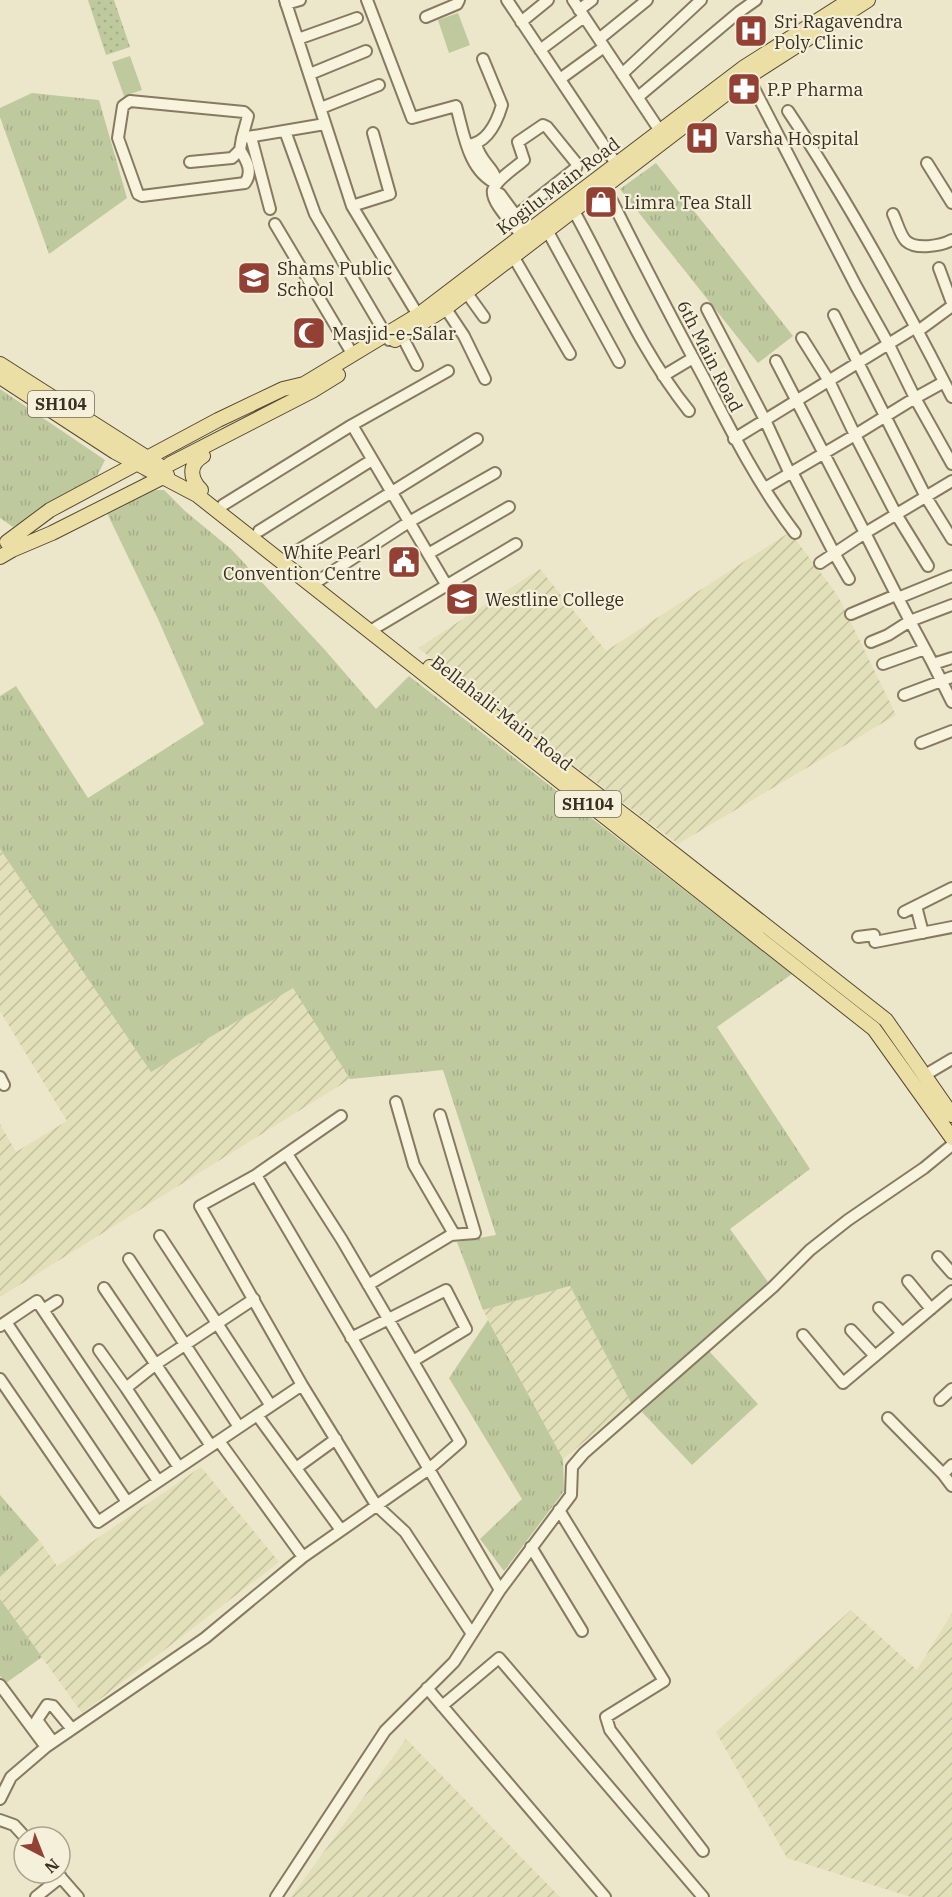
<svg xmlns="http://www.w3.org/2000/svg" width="952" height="1897" font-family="'IBM Plex Serif',serif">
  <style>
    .farmland { fill: url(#farmland-furrows) }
    .grass { fill: url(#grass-tufts) }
    .park { fill: url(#park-dots) }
    .pitch { fill: #bec99e }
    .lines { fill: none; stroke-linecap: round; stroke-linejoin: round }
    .major-tunnel { stroke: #c8c2a8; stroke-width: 14; stroke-dasharray: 14 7; stroke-linecap: butt }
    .minor-casing { stroke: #877a60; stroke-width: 14 }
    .major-casing { stroke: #564833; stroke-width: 16 }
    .minor { stroke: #f7f3dd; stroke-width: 10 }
    .major { stroke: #ebdfa6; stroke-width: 14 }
    .labels { text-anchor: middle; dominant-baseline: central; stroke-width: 4.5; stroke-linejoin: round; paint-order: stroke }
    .shield { fill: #f4f0d9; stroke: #716a59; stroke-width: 1.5 }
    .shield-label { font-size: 16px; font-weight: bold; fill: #393022 }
    .poi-label { font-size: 18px; fill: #393022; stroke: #f4f0d9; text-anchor: start }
    .street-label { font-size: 18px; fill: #393022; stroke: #f4f0d9 }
  </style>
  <defs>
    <pattern id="farmland-furrows" width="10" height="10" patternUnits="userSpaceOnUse" patternTransform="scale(1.5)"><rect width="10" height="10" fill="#e1e0b8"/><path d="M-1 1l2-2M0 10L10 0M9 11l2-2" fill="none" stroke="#c2c09e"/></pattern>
    <pattern id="grass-tufts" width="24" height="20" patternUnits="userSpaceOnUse" patternTransform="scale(1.5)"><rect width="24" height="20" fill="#bec99e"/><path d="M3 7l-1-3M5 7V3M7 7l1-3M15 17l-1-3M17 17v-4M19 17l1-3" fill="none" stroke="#a4ad88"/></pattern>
    <pattern id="park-dots" width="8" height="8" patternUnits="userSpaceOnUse" patternTransform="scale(1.5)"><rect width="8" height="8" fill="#bec99e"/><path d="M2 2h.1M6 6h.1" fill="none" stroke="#a4ad88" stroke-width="1.8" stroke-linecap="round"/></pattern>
  </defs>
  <rect width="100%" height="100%" fill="#ece7ca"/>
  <path class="farmland" d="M790,532L838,596L896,715L678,844L418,648L540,569L606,651Z
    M0,849L151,1071L293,987L350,1079L0,1297V1124L16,1152L67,1121L0,1011Z
    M570,1286L631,1403L563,1459L483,1310Z
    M201,1467L279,1562L82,1713L0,1599V1577L39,1540L57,1566Z
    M851,1610L917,1670L952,1613V1897H911L787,1858L716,1732Z
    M406,1739L560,1897H291Z"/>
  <path class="grass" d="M32,93L99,100L127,198L49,254L0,117V108Z
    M656,163L793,336L758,363L620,189Z
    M0,389L105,460L96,478L13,527L0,518Z
    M158,490H164L185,511L231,549L325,650L376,709L409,676L792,974L717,1027L810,1169L730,1229L768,1282L631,1403L570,1286L483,1310L457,1242L496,1235L443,1070L350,1079L293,988L151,1072L0,849V696L16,686L88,798L204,724L158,619L106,511L151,491Z
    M488,1320L563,1459L564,1491L504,1571L480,1539L522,1499L449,1378Z
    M708,1350L758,1404L692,1465L642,1412Z
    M0,1495L39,1540L0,1577Z
    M0,1599L42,1657L6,1683L0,1676Z"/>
  <path class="park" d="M88,0H114L130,47L106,55Z"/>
  <path class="pitch" d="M458,13L470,45L449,53L438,20Z
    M130,56L142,90L124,96L112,62Z"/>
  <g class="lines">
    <path class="major-tunnel" d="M147,467L167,457
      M143,478L163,468"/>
    <defs>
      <path id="minor" d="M285,0L352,206L418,315
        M367,0L412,118L456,106C464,134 468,171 497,184
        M507,0L617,165
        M573,0L664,137
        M286,4L300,0
        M579,10L592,0
        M426,17L457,4L459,0
        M521,22L548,0
        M298,39L357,18
        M599,39L647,0
        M540,50L584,17
        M745,71L856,286L889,345L915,398L952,464
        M310,74L366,51
        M622,74L701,0
        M560,79L604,47
        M638,97L739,12L756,0
        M321,108L379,85
        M788,111C849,202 902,299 952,397
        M285,131L315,214L389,340
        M251,137L270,209
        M242,138L248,116L244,112L130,101L123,106L118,138L138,194L142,196L245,183C253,172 247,161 240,150L242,138L325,124
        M476,144C481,164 495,167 497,184
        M468,145C488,143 497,122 502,105L483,59
        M190,162L232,158L240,150
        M927,163L952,203
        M602,188L612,201C642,261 673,321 705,380C732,433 759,486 795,533
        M493,191L500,194L528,232
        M570,204C609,273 639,349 689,411
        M352,206L390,194L373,133
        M893,214C897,222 900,235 906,241C916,250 941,246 952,240
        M510,220L576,168L577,164L547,127L543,125L518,142L524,160C515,168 497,179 493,190C490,202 515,226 522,236
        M275,224L353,355
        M547,230L619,362
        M513,256L570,354
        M939,268L952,303
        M466,292L484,317
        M442,303L464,336L485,379
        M707,309L765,420L790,474
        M834,315L926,497L952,539
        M918,331L952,306
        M402,336L417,365
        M776,361L865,533L820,563
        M663,376L693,358
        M352,425L447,586
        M734,439L916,327
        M792,472L834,553L849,579
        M765,488L855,435L829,381L802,338
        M223,505L352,425L448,371
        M259,531L372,460
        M428,554L509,507
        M289,556L477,439
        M928,566L896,514L855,435L915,398L944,382
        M318,581L409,522L495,473
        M898,598L865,533L952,481
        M851,614L896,595
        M370,631L516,544
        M871,642L888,635L910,621L898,598L952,576
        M952,658L933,664L952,702
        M883,664L925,649
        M933,664L910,621L952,605
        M904,695L952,677
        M921,743L952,731
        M916,906L923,933
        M904,912L952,888
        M858,937L874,935L875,942L952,927
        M925,1075L952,1059
        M0,1077L4,1085
        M396,1102L414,1165L454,1234
        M341,1116L256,1175L500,1590
        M256,1175L200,1206L302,1385L376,1505L405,1532L472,1634
        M160,1236L271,1406
        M938,1257L952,1273
        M129,1259L239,1427
        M908,1281L931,1309
        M368,1285L451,1235L475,1233L440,1115
        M104,1288L211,1446
        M879,1308L902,1333
        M43,1310L57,1301
        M6,1322L127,1502
        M0,1326L37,1301L158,1481
        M851,1330L875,1356
        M803,1335L843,1383L952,1291
        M351,1338L446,1290L466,1329L413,1361
        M99,1350L126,1388L156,1364L254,1299
        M0,1379L98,1522L302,1385
        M126,1388L176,1463
        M940,1400L952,1389
        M257,1415L341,1530
        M888,1418L943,1474
        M219,1441L303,1557L429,1469L460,1442L342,1240L287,1154
        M952,1465L943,1474L952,1486
        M296,1468L336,1439
        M559,1510L664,1681L606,1717L610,1730L703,1851
        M531,1547L582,1631
        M0,1685L46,1747
        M427,1688L605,1897
        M442,1706L499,1658L703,1897
        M53,1742L37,1720L47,1705L53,1706L72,1729
        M0,1799L11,1777L46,1747L205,1638L303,1557
        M0,1820L14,1825L25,1837
        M57,1873L78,1897
        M36,1897L61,1877
        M276,1897L385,1731L454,1662L500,1590L571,1495L572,1467L584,1453L773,1287L810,1250L848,1220L924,1168L952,1145"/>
      <path id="major" d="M395,340L446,308L748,77L868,0
        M0,364L160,466
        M0,377L115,452L197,495L874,1029L952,1138
        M170,464L312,391L338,375
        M201,490C190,479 188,465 203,456
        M7,542L50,510L218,420L283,389L304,384L418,315L743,68L850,0
        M0,557L12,550L52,533L167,475
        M430,667L640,827L886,1020L952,1115"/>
    </defs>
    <use href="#minor" class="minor-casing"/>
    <use href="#major" class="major-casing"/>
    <use href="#minor" class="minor"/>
    <use href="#major" class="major"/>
  </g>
  <defs>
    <symbol id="hospital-square" viewBox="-11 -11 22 22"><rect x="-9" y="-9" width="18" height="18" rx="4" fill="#924134" stroke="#f4f0d9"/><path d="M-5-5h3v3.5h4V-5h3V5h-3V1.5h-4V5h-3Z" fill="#fff"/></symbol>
    <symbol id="pharmacy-square" viewBox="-11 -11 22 22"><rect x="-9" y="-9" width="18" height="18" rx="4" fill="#924134" stroke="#f4f0d9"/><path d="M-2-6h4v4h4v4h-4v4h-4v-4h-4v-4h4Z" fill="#fff"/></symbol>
    <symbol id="shop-square" viewBox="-11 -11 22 22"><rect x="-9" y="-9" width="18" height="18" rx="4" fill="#924134" stroke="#f4f0d9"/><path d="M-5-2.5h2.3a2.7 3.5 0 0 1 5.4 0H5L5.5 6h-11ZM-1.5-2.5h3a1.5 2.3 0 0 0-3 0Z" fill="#fff"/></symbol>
    <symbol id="school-square" viewBox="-11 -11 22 22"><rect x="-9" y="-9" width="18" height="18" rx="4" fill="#924134" stroke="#f4f0d9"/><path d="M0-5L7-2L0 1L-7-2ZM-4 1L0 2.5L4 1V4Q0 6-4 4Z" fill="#fff"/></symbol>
    <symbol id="mosque-square" viewBox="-11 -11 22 22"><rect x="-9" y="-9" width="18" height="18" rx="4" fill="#924134" stroke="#f4f0d9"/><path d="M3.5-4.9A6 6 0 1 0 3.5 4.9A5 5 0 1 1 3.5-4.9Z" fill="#fff"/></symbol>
    <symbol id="civic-square" viewBox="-11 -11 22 22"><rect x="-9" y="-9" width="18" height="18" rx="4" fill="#924134" stroke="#f4f0d9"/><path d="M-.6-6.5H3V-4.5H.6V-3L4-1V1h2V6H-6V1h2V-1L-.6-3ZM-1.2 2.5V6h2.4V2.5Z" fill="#fff"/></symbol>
    <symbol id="university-square" viewBox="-11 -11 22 22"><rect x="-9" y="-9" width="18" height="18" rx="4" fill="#924134" stroke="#f4f0d9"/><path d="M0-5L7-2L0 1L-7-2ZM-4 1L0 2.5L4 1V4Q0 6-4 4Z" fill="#fff"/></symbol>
  </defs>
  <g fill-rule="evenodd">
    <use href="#hospital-square" x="732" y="12" width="38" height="38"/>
    <use href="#pharmacy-square" x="725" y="70" width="38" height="38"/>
    <use href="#hospital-square" x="683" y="119" width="38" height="38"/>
    <use href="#shop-square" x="582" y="183" width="38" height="38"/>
    <use href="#school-square" x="235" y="259" width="38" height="38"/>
    <use href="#mosque-square" x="290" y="314" width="38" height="38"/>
    <use href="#civic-square" x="385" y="543" width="38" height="38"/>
    <use href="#university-square" x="443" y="580" width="38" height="38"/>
  </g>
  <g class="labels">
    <g class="shield">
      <rect x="28" y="391" width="66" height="26" rx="4.5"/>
      <rect x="555" y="791" width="66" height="26" rx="4.5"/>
    </g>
    <g class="shield-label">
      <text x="61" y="404">SH104</text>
      <text x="588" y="804">SH104</text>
    </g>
    <g class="poi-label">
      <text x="774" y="21">Sri Ragavendra<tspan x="774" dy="21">Poly Clinic</tspan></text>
      <text x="767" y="89">P.P Pharma</text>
      <text x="725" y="138">Varsha Hospital</text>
      <text x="624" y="202">Limra Tea Stall</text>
      <text x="277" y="268">Shams Public<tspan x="277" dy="21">School</tspan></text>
      <text x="332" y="333">Masjid-e-Salar</text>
      <text x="381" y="552" text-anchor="end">White Pearl<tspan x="381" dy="21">Convention Centre</tspan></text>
      <text x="485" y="599">Westline College</text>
    </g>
    <g class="street-label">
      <text transform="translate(558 186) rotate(-37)">Kogilu Main Road</text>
      <text transform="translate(710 356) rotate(63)">6th Main Road</text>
      <text transform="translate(502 713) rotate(38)">Bellahalli Main Road</text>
    </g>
  </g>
  <g transform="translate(42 1855) rotate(138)"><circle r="28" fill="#f4f0d9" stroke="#a9a390" stroke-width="1.5"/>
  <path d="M0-4.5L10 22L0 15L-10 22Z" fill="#924134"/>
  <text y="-9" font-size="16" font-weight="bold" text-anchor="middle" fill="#393022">N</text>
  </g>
</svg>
